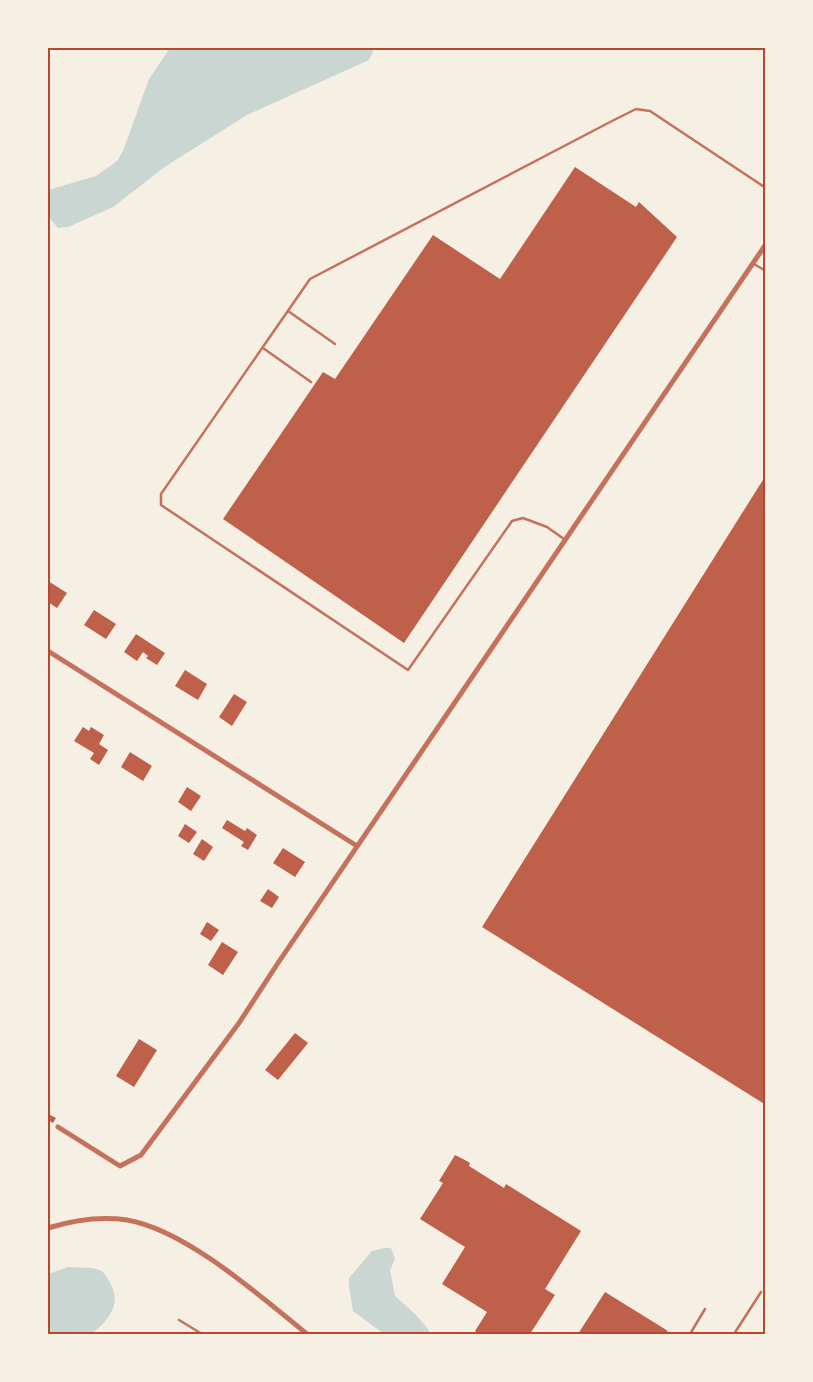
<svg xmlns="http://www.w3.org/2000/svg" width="813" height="1382" font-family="'Work Sans',sans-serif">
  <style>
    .water { fill: #c9d6d2 }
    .building { fill: #bf614a }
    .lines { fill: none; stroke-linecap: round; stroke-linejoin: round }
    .service { stroke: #c5725c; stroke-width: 2.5 }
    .minor { stroke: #c5725c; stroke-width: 5 }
    .neatline { fill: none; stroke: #b5482f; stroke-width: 2 }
  </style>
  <rect width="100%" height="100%" fill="#f6efe4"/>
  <path class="water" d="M170,48H371L373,52L369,60L247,115L166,166L113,207L68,227L58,228L48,216V190L96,176L117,161L123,151L149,79Z
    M384,1248H391L395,1259L390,1270L395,1296L416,1315L428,1329L430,1334H384L353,1311L349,1286V1278L372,1251Z
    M68,1267L92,1268L102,1271C116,1288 120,1303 106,1320C102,1325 96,1331 91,1334C85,1337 56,1335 48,1334V1274Z"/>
  <path class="building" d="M575,167L636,207L639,202L677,237L404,643L223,519L323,372L335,379L433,235L500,279Z
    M766,475V1105L482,927Z
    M48,581L67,593L57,608L48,602Z
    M94,610L116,624L106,639L84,625Z
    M136,634L165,653L157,665L146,658L148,656L143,652L137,661L124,652Z
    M185,670L207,684L198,700L175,686Z
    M234,694L247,702L232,726L219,717Z
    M83,727L89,731L91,727L104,735L99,744L108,750L99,765L90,759L94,753L74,741Z
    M130,752L152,766L143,781L121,767Z
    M187,787L201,796L191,811L178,802Z
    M227,820L245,831L247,828L257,835L248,850L241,846L244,842L222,828Z
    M185,824L197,832L189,843L178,836Z
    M202,839L213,847L204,861L193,854Z
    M283,848L305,862L295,877L273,863Z
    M268,889L279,897L272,908L260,901Z
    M207,922L219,930L211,941L200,934Z
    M222,942L238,952L223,975L208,965Z
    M295,1033L308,1043L278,1080L265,1070Z
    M139,1039L157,1050L134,1087L116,1076Z
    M48,1114L56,1118L53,1123L48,1120Z
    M455,1155L465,1160L470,1163L469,1166L504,1188L506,1184L581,1231L545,1289L555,1295L530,1334H480L475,1331L487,1312L442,1284L465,1247L420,1219L443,1183L439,1181Z
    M605,1292L668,1331L665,1334H578Z"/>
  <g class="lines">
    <path class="service" d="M754,264L766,271
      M288,311L335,344
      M263,348L311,382
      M564,539L547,527L523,518L512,521L408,670L161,505V494L310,279L612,121L636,109L650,111L766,188
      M179,1320L202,1334
      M690,1334L705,1309
      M734,1334L761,1292"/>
    <path class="minor" d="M48,651L357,846
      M58,1127L120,1166L141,1155L239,1023L278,963L766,244
      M48,1228C74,1220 99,1216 127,1220C186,1230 260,1296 307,1334"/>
  </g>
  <rect width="813" height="1382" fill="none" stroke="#f6efe4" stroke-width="98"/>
  <rect x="49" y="49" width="715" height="1284" class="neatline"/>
</svg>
